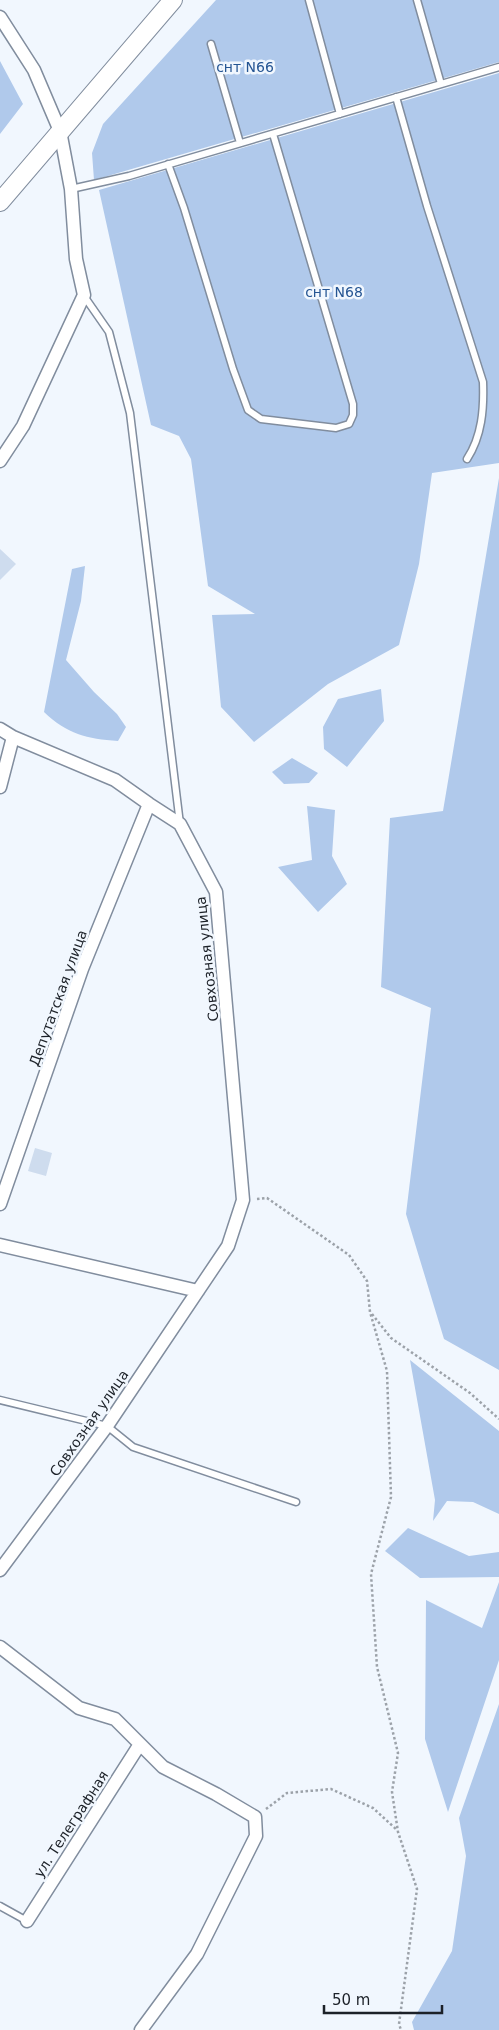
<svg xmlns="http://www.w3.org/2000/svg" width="499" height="2030" font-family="'DejaVu Sans',sans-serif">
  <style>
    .green { fill: #b0c9eb }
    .building { fill: #cedcee }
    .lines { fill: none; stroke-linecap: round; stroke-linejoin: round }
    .lane-casing { stroke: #818d9e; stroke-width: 9 }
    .street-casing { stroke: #818d9e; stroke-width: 15 }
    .secondary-casing { stroke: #818d9e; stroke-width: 20 }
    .path { stroke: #9ca2a9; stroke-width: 2.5; stroke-dasharray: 2.5 2.5; stroke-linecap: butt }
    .lane { stroke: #fff; stroke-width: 6 }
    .street { stroke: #fff; stroke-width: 12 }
    .secondary { stroke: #fff; stroke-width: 18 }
    .labels { text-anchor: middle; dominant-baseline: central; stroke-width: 5; stroke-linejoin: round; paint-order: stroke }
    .park-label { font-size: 14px; fill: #255593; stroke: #f1f7fe }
    .street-label { font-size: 14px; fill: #1c2128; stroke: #f1f7fe }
  </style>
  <rect width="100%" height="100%" fill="#f1f7fe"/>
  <path class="green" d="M216,0H499V62L94,180L92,153L103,124Z
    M0,61L23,104L0,134Z
    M499,73V463L432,473L419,564L399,645L328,684L254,742L221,707L212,615L255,614L208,586L191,459L179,436L151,425L99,190Z
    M499,478V1370L444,1339L406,1214L431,1008L381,987L390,818L443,811Z
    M85,566L81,601L66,660L94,692L117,714L126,727L118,741C87,739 67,734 44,712L72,569Z
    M381,689L384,721L347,767L324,749L323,727L338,699Z
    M292,758L318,773L309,783L284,784L272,772Z
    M307,806L335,810L332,856L347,884L318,912L278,867L312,860Z
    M410,1360L499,1431V1514L473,1502L447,1501L433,1521L435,1500Z
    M408,1528L469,1556L499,1552V1577L420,1578L385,1551Z
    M499,1582V1660L448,1812L425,1739L426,1600L482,1628Z
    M499,1704V2030H414L412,2022L452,1951L466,1856L459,1818Z"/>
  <path class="building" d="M0,549L16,564L0,580Z
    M35,1148L52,1153L46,1176L28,1171Z"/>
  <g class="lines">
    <defs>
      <path id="lane" d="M309,0L340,114
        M417,0L441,84
        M211,44L240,143
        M396,97L427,206L483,382C484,409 482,436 467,459
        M168,164L184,208L233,369L248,410L261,419L336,428L349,424L353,415V404L273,134
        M71,189L129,176L499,67
        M84,296L109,332L130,413L180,824
        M0,1400L107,1426L133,1447L296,1502
        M0,1906L27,1921"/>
      <path id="street" d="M0,17L34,70L60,131L71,189L76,259L84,295L23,426L0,461
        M0,729L13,737L115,780L149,804L180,824L216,892L243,1200L228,1246L107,1426L0,1570
        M0,787L13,737
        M0,1204L82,969L149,804
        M0,1245L198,1291
        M0,1647L79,1708L115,1719L163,1767L216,1794L255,1817L256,1836L197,1954L141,2030
        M27,1921L140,1744"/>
      <path id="secondary" d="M0,202L173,0"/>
    </defs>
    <use href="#lane" class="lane-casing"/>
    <use href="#street" class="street-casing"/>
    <use href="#secondary" class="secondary-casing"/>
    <path class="path" d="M257,1199L267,1198L349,1255L367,1281L370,1312L387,1371L391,1497L371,1574L377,1667L398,1753L392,1792L398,1832L417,1889L399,2024L401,2030
      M372,1314L391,1338L470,1393L499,1419
      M266,1809L287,1793L331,1789L373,1808L397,1830"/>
    <use href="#lane" class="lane"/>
    <use href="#street" class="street"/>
    <use href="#secondary" class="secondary"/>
  </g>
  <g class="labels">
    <g class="park-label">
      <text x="245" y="67">снт N66</text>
      <text x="334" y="292">снт N68</text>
    </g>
    <g class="street-label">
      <text transform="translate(207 959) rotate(-96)">Совхозная улица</text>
      <text transform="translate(58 998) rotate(-70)">Депутатская улица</text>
      <text transform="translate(89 1423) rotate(-55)">Совхозная улица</text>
      <text transform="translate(71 1824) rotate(-57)">ул. Телеграфная</text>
    </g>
  </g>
  <path d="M324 2005v8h118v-8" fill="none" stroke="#1c2128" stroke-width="2.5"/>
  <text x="332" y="2005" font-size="15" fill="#1c2128" stroke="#f1f7fe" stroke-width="4" paint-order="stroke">50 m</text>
</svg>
